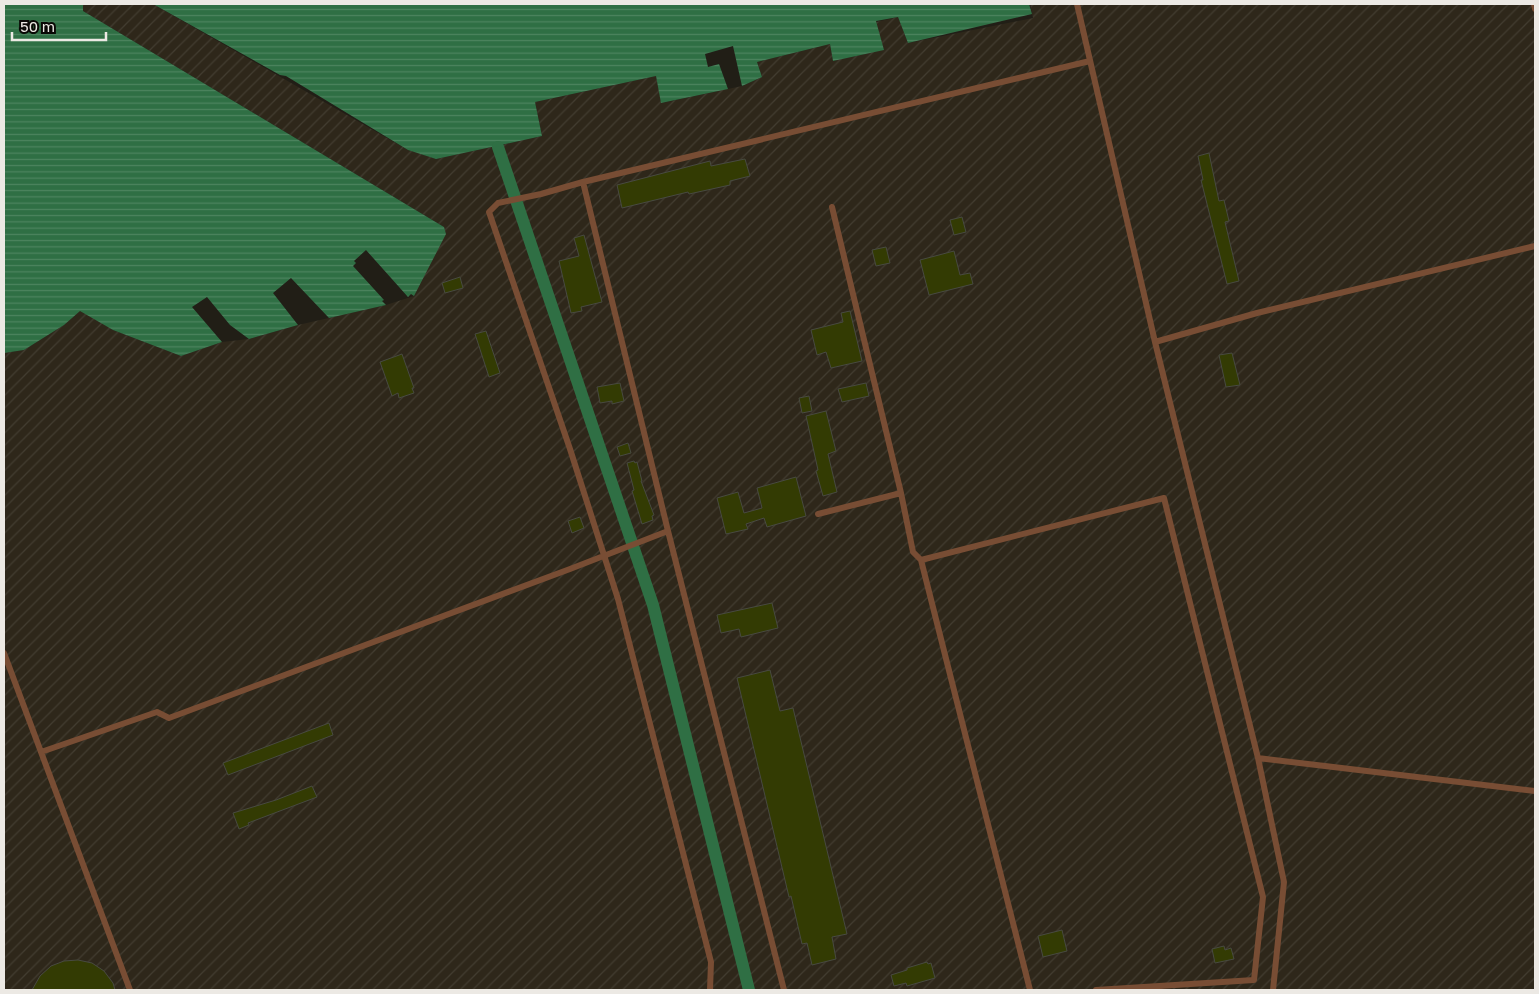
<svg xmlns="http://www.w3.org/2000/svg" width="1539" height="994" font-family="'Golos Text',sans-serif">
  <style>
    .industrial { fill: url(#industrial-furrows) }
    .water { fill: url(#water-rules) }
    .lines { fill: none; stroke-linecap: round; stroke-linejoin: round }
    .canal { stroke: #2f6f44; stroke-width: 12 }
    .building { fill: #333b03; stroke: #484a41 }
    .service { stroke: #784d34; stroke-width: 6 }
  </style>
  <defs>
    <pattern id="industrial-furrows" width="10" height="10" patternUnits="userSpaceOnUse" patternTransform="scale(1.25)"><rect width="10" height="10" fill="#2e271a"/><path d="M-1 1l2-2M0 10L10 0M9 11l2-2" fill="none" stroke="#423c30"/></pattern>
    <pattern id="water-rules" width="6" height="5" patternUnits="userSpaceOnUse" patternTransform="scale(1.25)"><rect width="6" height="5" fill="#2f6f44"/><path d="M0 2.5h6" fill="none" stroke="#4d845f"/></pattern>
  </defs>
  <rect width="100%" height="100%" fill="#211e16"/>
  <path class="industrial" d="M83,4H153L408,150L436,159L542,136L535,102L656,76L662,103L742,86L762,77L757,62L830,44L833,61L883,50L876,22L898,17L908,43L1033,18L1030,4H1535V990H4V353L24,350L64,325L80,310L113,330L181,356L222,342L249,339L298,325L386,305L414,296L444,227L83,11Z"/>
  <path class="water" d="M4,4H83V11L444,227L446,234L414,296L411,294L408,297L366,250L354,261L356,263L353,266L384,300L382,301L386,305L329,318L291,278L273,293L298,325L249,339L230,325L207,297L192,307L222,342L181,356L113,330L80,311L64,325L24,350L4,353Z
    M153,4H1029L1032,14L908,43L898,17L876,21L884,50L833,61L830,44L757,62L762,77L742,86L733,46L705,54L708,67L719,64L728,89L661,103L656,76L535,102L542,136L436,159L408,150L286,76L280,75Z"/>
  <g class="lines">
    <path class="canal" d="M498,147L653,605L749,990"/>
  </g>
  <path class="building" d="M1209,153L1219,201L1224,200L1229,221L1225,222L1239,281L1227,284L1201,180H1203L1198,156Z
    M745,159L750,176L730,181V185L689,194L688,192L622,208L617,185L710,161L711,166Z
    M962,217L966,232L954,235L950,220Z
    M584,235L602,302L581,307L582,311L571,313L559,261L579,256L574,238Z
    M886,247L890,263L876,266L872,250Z
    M954,251L960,275L970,273L973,284L929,295L920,260Z
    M460,277L463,288L445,293L442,283Z
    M850,311L862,361L831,368L826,352L817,355L811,330L843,322L841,313Z
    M486,331L500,373L489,377L475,334Z
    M1232,353L1240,385L1226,387L1219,355Z
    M402,354L414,388H412L414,393L399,398L398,393L392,396L380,362Z
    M620,383L624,401L612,404V401L600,403L597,387Z
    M866,383L869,396L842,402L838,389Z
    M809,396L812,411L802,413L799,398Z
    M826,411L836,451L828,454L837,492L823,496L816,471L818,470L806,416Z
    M628,443L631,453L620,456L617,447Z
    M634,461L635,463L637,462L642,481H641L654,515L652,516L653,520L642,524L632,491L634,490L627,463Z
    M796,477L806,516L767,527L764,518L746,524L748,529L726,534L717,498L738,492L744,513L762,508L757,488Z
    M580,517L584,528L572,533L568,521Z
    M772,603L778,628L741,637L739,629L721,633L717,615Z
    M770,670L780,711L793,708L847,934L832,937L836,959L812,965L807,943L802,944L791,896L789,897L737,678Z
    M329,723L333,735L228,775L223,763Z
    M312,786L317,797L248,823L249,825L239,829L233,813L276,800Z
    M1062,930L1067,951L1043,957L1038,936Z
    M1224,946L1225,950L1231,948L1234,959L1215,963L1212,949Z
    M78,960L92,963L104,971L113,983L115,990H32L40,976L51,966L64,961Z
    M927,962L928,964L931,963L935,978L907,986L906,983L894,986L891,975L907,970V968Z"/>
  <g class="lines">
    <path class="service" d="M1077,4L1155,342L1258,758L1284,882L1273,990
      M1534,4L1535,9
      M583,182L668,531L784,990
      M832,207L901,493L913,552L921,560L1030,990
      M1155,342L1257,313L1535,246
      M818,514L901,493
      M921,560L1164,498L1263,897L1254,980L1096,990
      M4,653L130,990
      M41,752L157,712L169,718L570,569L668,531
      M1258,758L1535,791
      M710,990L711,962L618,599L570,449L489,212L498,203L541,194L583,182L1090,61"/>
  </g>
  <rect width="1539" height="994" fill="none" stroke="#ece9e4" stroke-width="10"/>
  <path d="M12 32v8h94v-8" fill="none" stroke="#ece9e4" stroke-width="2.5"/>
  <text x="20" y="32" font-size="15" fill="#ece9e4" stroke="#090805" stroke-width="4" paint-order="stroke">50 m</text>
</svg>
